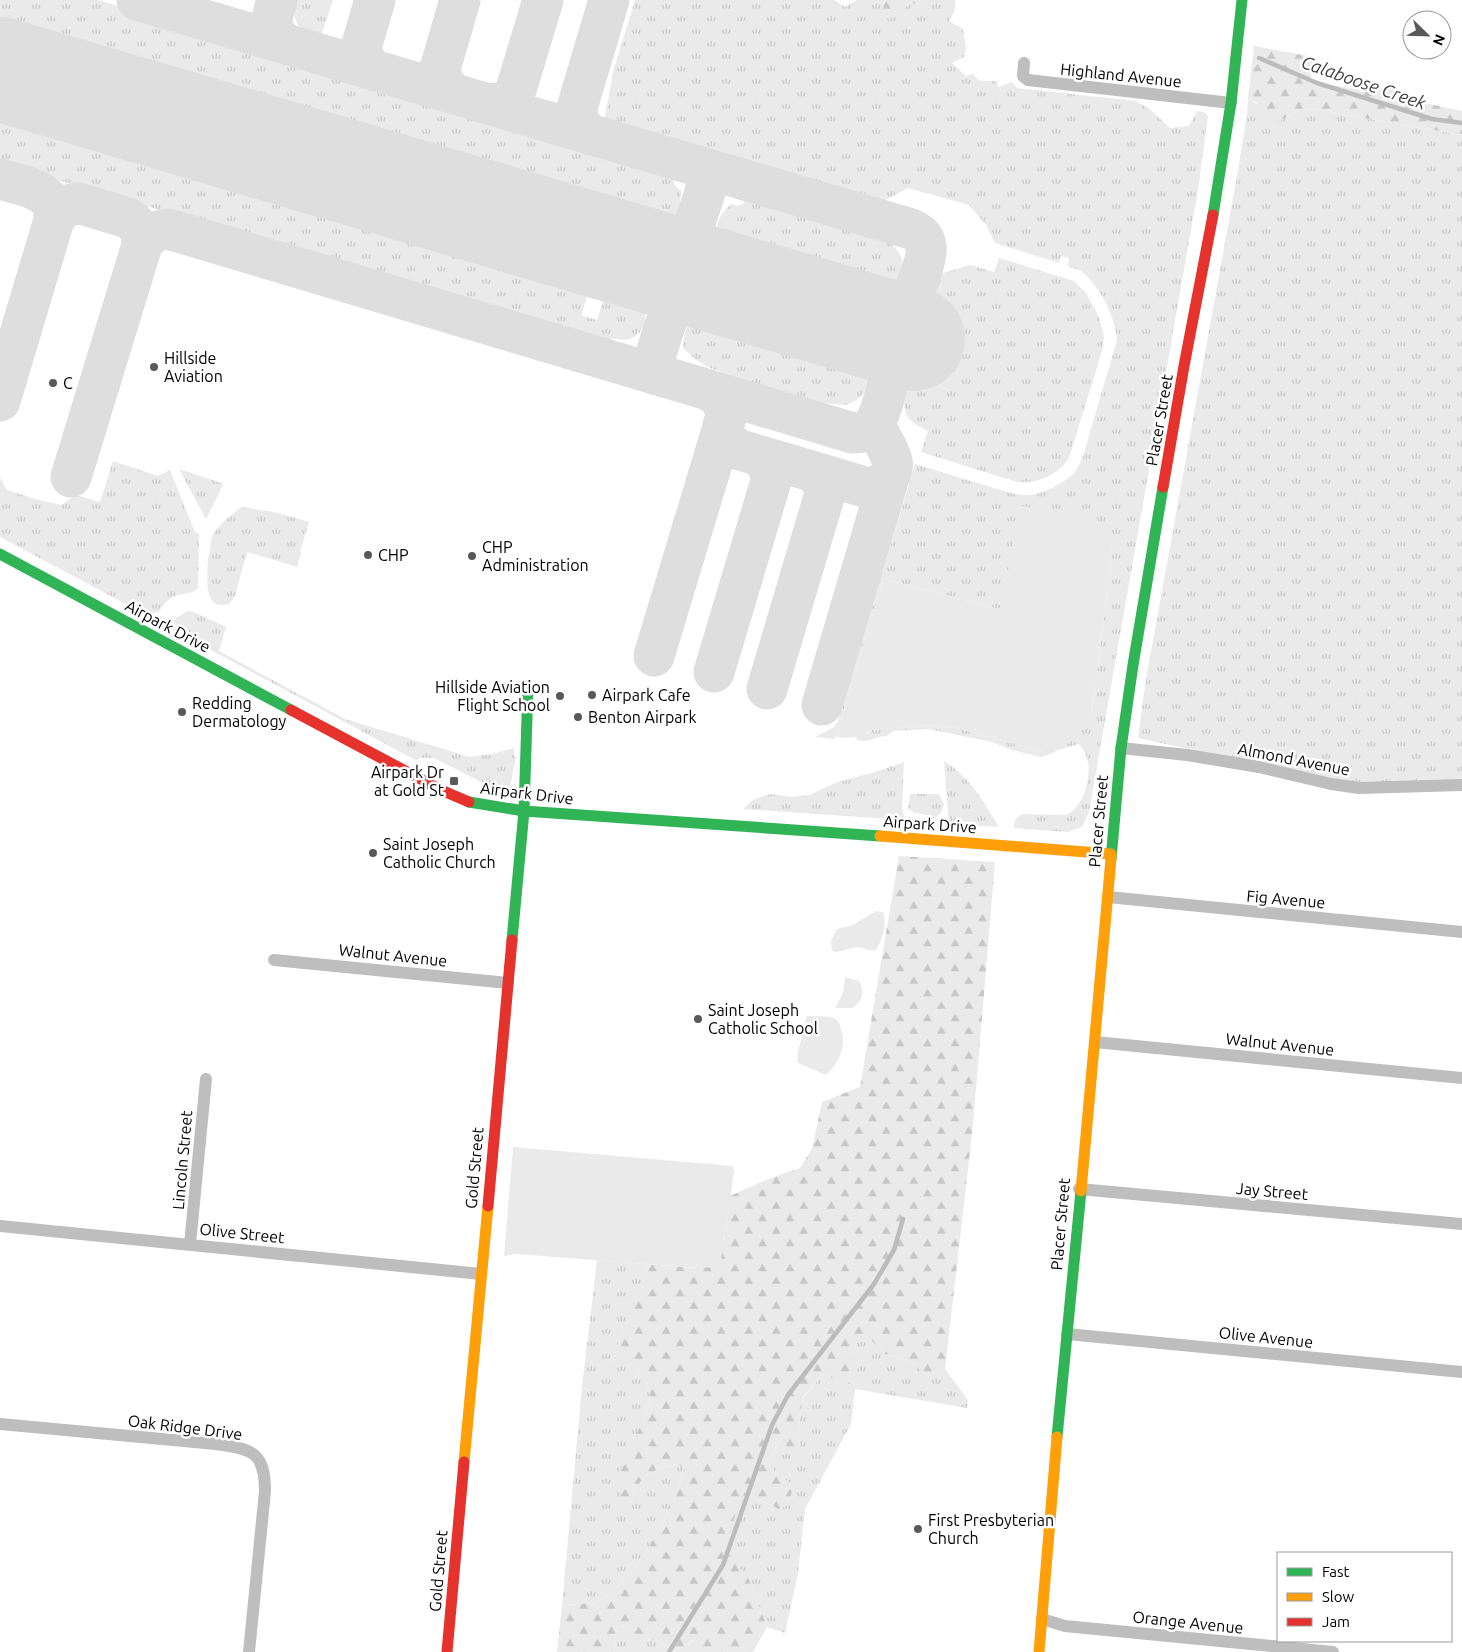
<svg xmlns="http://www.w3.org/2000/svg" width="1462" height="1652" font-family="Ubuntu,sans-serif">
  <style>
    .grass { fill: url(#grass-tufts) }
    .forest { fill: url(#forest-firs) }
    .green { fill: #eaeaea }
    .lines { fill: none; stroke-linecap: round; stroke-linejoin: round }
    .stream { stroke: #bcbcbc; stroke-width: 4.5 }
    .taxiway { stroke: #dedede; stroke-width: 41 }
    .runway { stroke: #dedede; stroke-width: 104 }
    .street { stroke: #bebebe; stroke-width: 12 }
    .fast { stroke: #30b455; stroke-width: 11 }
    .slow { stroke: #ff9f0a; stroke-width: 11 }
    .jam { stroke: #e5322d; stroke-width: 11 }
    .poi-dot { fill: #595959; stroke: #fff; stroke-width: 2 }
    .labels { text-anchor: middle; dominant-baseline: central; stroke-width: 5; stroke-linejoin: round; paint-order: stroke }
    .street-label { font-size: 16px; fill: #000; stroke: #fff }
    .poi-label { font-size: 16px; fill: #000; stroke: #fff; text-anchor: start }
    .water-label { font-size: 18px; font-style: italic; fill: #414141; stroke: #fff }
  </style>
  <defs>
    <pattern id="grass-tufts" width="24" height="20" patternUnits="userSpaceOnUse" patternTransform="scale(1.25)"><rect width="24" height="20" fill="#eaeaea"/><path d="M3 7l-1-3M5 7V3M7 7l1-3M15 17l-1-3M17 17v-4M19 17l1-3" fill="none" stroke="#c7c7c7"/></pattern>
    <pattern id="forest-firs" width="22" height="20" patternUnits="userSpaceOnUse" patternTransform="scale(1.25)"><rect width="22" height="20" fill="#eaeaea"/><path d="M5 1l3.5 6h-7zM16 11l3.5 6h-7z" fill="#c7c7c7"/></pattern>
  </defs>
  <rect width="100%" height="100%" fill="#fff"/>
  <path class="grass" d="M0,0H98L655,165V169L672,178L676,187L681,191L680,204L676,217L672,221L661,226H652L625,219L519,184L0,34Z
    M295,0H333L320,39L315,41C298,29 292,22 295,0Z
    M635,0H834L845,7L857,0H870V2L911,3L921,5L927,0H955V10L949,21L963,29L966,49L964,57L952,63L966,76L973,74L978,80L987,81H996L998,87L1012,82L1017,88L1136,101L1152,111L1170,128L1189,126L1197,111L1204,112L1208,116L1198,190L1089,812L1082,827L1067,832L1014,828C1014,820 1016,817 1023,814L1065,815C1084,809 1092,776 1087,758C1086,753 1082,748 1079,744L1058,750C1073,740 1087,728 1092,711L1112,552L1109,523L999,609L884,579L836,737L834,739L815,737L834,727L838,721L915,464L1014,494C1019,494 1025,496 1030,495C1043,494 1061,484 1071,476C1077,471 1080,463 1083,456L1117,340C1116,319 1099,284 1082,272C1078,269 1072,268 1068,266L1069,258L1061,256L1059,263L995,243L986,225L969,205L908,188L874,206H870L605,128L607,121L605,116L613,72Z
    M1248,98L1280,121L1292,113L1308,108L1462,135V781L1372,785L1290,771L1138,738L1145,685L1238,170L1247,115Z
    M0,105L94,132L305,197L585,277L591,283L582,313L583,316L597,320L605,295L599,291L601,285L618,291L623,288C626,289 632,290 634,292C635,292 639,297 639,298C648,310 648,328 634,337C622,344 617,336 608,340L607,344L285,247L0,163Z
    M760,195L883,233L884,239C914,257 906,285 874,292L722,244C711,230 719,213 732,204L737,206L743,204L746,197L757,202Z
    M999,258L1074,281L1086,293L1099,317L1104,336L1103,348L1069,458C1058,475 1037,484 1017,482L921,452L928,431C909,421 905,420 904,398L939,280L943,273L970,265L994,272Z
    M702,315H708L854,359L862,365L867,374L866,387L864,393L857,400L846,405L809,402L710,368L695,359L683,348C684,334 686,318 702,315Z
    M113,461L158,476L170,470L195,532L199,534L198,588C192,594 186,593 179,595C169,597 163,605 158,613L155,612L152,618L0,537V478L7,490L35,499L61,505L76,495L100,502Z
    M179,469L221,483L223,485L206,519Z
    M241,507L274,512L309,522L300,552L302,553L298,562V567L247,552L235,596L229,604C201,612 208,573 208,557C212,551 209,544 212,537C217,525 232,515 241,507Z
    M188,611L194,612L226,627L219,651L345,719L470,757L492,754L514,748V756L516,757L510,786L506,791L503,788L495,789L434,758H419L417,761L172,629L176,618Z
    M930,725L957,728L1050,754L1041,757L1012,750L992,742L928,729L893,731L887,736C876,736 867,744 857,740L856,736L868,733L872,730Z
    M944,761C970,777 983,801 999,827L949,824Z
    M904,762L902,808L905,820L743,809L753,800L770,794L792,797L809,795L838,782L875,772Z
    M910,794H939L944,804L941,813L933,819L927,815L916,813L915,814L908,808Z
    M597,1260L646,1264L642,1291L632,1317L620,1338L613,1362L633,1363L647,1385L651,1401L643,1421L629,1499C644,1473 649,1471 678,1464L684,1469L675,1500L661,1527L640,1561L609,1597L591,1603L562,1605L582,1386Z
    M870,1339L885,1354L911,1361L927,1376L945,1369L968,1400L967,1408L855,1389L851,1424L805,1509L798,1574L785,1633L767,1627L748,1577L723,1551L743,1491L777,1509L794,1486L774,1472L771,1456L780,1440L800,1448L799,1426L803,1398L824,1373L844,1386L858,1368L854,1355L856,1343Z
    M625,1626L634,1637L660,1641L675,1651L695,1640L699,1652H621L614,1645L617,1628Z"/>
  <path class="forest" d="M870,0H927L921,5L911,3L889,20L882,13L885,2H869Z
    M1254,46L1314,57L1310,82L1358,89H1395L1411,100L1462,111V135L1308,108L1292,113L1280,121L1262,118L1257,103L1248,98Z
    M899,856L995,862L973,1125L945,1369L927,1376L911,1361L885,1354L870,1339L856,1343L854,1355L858,1368L851,1381L844,1386L824,1373L803,1397L799,1426L800,1448L788,1452L780,1440L771,1456L774,1472L794,1486L787,1506L778,1509L743,1491L724,1551L748,1577L767,1627L753,1652H699L694,1640L675,1651L660,1641L634,1637L625,1626L617,1628L614,1645L621,1652H557L562,1605L591,1603L609,1597L640,1561L661,1527L675,1500L684,1469L678,1464C649,1471 644,1473 629,1499L621,1496L616,1482L625,1456L643,1421L651,1401L647,1385L633,1363H613L620,1338L632,1317L627,1300L631,1291L642,1290L646,1264L698,1268L724,1241L730,1196L768,1179L800,1168L812,1149L822,1102L860,1087Z"/>
  <path class="green" d="M1022,506L1110,523L1112,552L1092,710C1088,730 1068,746 1050,754L957,728L930,725L872,730C862,737 847,739 836,737L884,579L999,609L1000,607Z
    M876,911L883,912C887,926 883,938 876,950C869,952 864,947 856,947C848,948 840,954 832,951L831,940L837,929L853,925Z
    M845,977L859,981C865,991 863,1002 852,1008H835L843,993Z
    M807,1016C815,1017 828,1015 835,1019C839,1021 840,1025 841,1029C847,1046 839,1063 826,1075L798,1063L797,1056Z
    M513,1147L733,1166L734,1172L720,1267L698,1268L516,1254L504,1256Z"/>
  <g class="lines">
    <path class="stream" d="M1259,58L1317,83L1432,119L1462,123
      M669,1652L723,1565L772,1425L788,1395L874,1284L894,1250L903,1219"/>
    <path class="taxiway" d="M137,0L911,229C918,232 925,237 926,246C928,257 917,287 911,296C909,301 905,304 901,308
      M277,0C271,20 267,32 287,44
      M375,0L362,44C361,56 365,63 375,70
      M453,93L443,82L440,69L460,0
      M491,104L505,102L515,93L543,0
      M589,134L578,121L577,108L609,0
      M695,165C700,170 705,174 706,181C707,193 699,208 696,219C689,247 705,272 730,283L853,319
      M0,179C23,186 57,189 54,220L0,401
      M497,213L642,255C666,256 686,243 696,221
      M54,220L66,205L78,203L128,218L133,221L141,231L142,245L71,477
      M142,245C148,235 155,230 168,229L853,433C860,433 867,432 872,427C879,420 887,390 888,379C888,372 887,366 885,359
      M664,377C661,373 657,369 656,364C654,356 658,349 660,341C666,320 673,298 696,290C714,284 729,288 746,293
      M723,425L726,439L737,449L868,488C875,487 881,485 886,480C905,460 876,441 876,420
      M654,656L726,417C725,404 720,396 708,390
      M714,672L771,481C771,469 767,463 758,456
      M767,689L824,497C825,485 821,478 811,471
      M822,705L890,474"/>
    <path class="runway" d="M0,69L913,339"/>
    <path class="street" d="M1024,63L1023,76L1028,80L1231,103
      M1121,748L1187,755L1259,767L1331,784L1359,788L1462,785
      M1108,897L1462,932
      M274,960L508,983
      M1095,1042L1462,1078
      M1079,1189L1462,1224
      M0,1226L481,1274
      M190,1244L206,1079
      M1067,1334L1462,1372
      M0,1424L216,1444C251,1449 265,1451 265,1491L249,1652
      M1042,1619L1065,1626L1333,1652"/>
    <path class="fast" d="M1213,215L1231,103L1242,0
      M0,554L291,710
      M469,802L524,811L880,836
      M1111,859L1121,748L1133,665L1163,487
      M512,940L524,811L528,686
      M1057,1437L1081,1191"/>
    <path class="slow" d="M880,836L1111,854
      M1081,1191L1111,859
      M464,1462L488,1206
      M1039,1652L1057,1437"/>
    <path class="jam" d="M1163,487L1184,366L1213,215
      M291,710L441,790L469,802
      M488,1206L512,940
      M447,1652L464,1462"/>
  </g>
  <g class="poi-dot">
    <circle cx="154" cy="367" r="5"/>
    <circle cx="53" cy="383" r="5"/>
    <circle cx="368" cy="555" r="5"/>
    <circle cx="472" cy="556" r="5"/>
    <circle cx="592" cy="695" r="5"/>
    <circle cx="560" cy="696" r="5"/>
    <circle cx="182" cy="712" r="5"/>
    <circle cx="578" cy="717" r="5"/>
    <rect x="449" y="776" width="10" height="10" rx="2.5"/>
    <circle cx="373" cy="853" r="5"/>
    <circle cx="698" cy="1019" r="5"/>
    <circle cx="918" cy="1529" r="5"/>
  </g>
  <g class="labels">
    <g class="street-label">
      <text transform="translate(1121 75) rotate(6)">Highland Avenue</text>
      <text transform="translate(1159 420) rotate(-80)">Placer Street</text>
      <text transform="translate(168 626) rotate(28)">Airpark Drive</text>
      <text transform="translate(1294 759) rotate(11)">Almond Avenue</text>
      <text transform="translate(527 793) rotate(7)">Airpark Drive</text>
      <text transform="translate(1098 821) rotate(-85)">Placer Street</text>
      <text transform="translate(930 824) rotate(4)">Airpark Drive</text>
      <text transform="translate(1286 899) rotate(5)">Fig Avenue</text>
      <text transform="translate(393 955) rotate(6)">Walnut Avenue</text>
      <text transform="translate(1280 1044) rotate(6)">Walnut Avenue</text>
      <text transform="translate(182 1160) rotate(-85)">Lincoln Street</text>
      <text transform="translate(474 1168) rotate(-85)">Gold Street</text>
      <text transform="translate(1272 1191) rotate(5)">Jay Street</text>
      <text transform="translate(1060 1224) rotate(-85)">Placer Street</text>
      <text transform="translate(242 1233) rotate(6)">Olive Street</text>
      <text transform="translate(1266 1337) rotate(6)">Olive Avenue</text>
      <text transform="translate(185 1427) rotate(7)">Oak Ridge Drive</text>
      <text transform="translate(438 1571) rotate(-85)">Gold Street</text>
      <text transform="translate(1188 1622) rotate(6)">Orange Avenue</text>
    </g>
    <g class="poi-label">
      <text x="164" y="358">Hillside<tspan x="164" dy="18">Aviation</tspan></text>
      <text x="63" y="383">C</text>
      <text x="482" y="547">CHP<tspan x="482" dy="18">Administration</tspan></text>
      <text x="378" y="555">CHP</text>
      <text x="550" y="687" text-anchor="end">Hillside Aviation<tspan x="550" dy="18">Flight School</tspan></text>
      <text x="602" y="695">Airpark Cafe</text>
      <text x="192" y="703">Redding<tspan x="192" dy="18">Dermatology</tspan></text>
      <text x="588" y="717">Benton Airpark</text>
      <text x="444" y="772" text-anchor="end">Airpark Dr<tspan x="444" dy="18">at Gold St</tspan></text>
      <text x="383" y="844">Saint Joseph<tspan x="383" dy="18">Catholic Church</tspan></text>
      <text x="708" y="1010">Saint Joseph<tspan x="708" dy="18">Catholic School</tspan></text>
      <text x="928" y="1520">First Presbyterian<tspan x="928" dy="18">Church</tspan></text>
    </g>
    <g class="water-label">
      <text transform="translate(1364 82) rotate(19)">Calaboose Creek</text>
    </g>
  </g>
  <rect x="1277" y="1552" width="175" height="90" fill="#ffffff" stroke="#999999"/>
  <rect x="1287" y="1568" width="25" height="8" fill="#30b455" stroke="#999999"/>
  <text x="1322" y="1577" font-size="15" fill="#000000">Fast</text>
  <rect x="1287" y="1593" width="25" height="8" fill="#ff9f0a" stroke="#999999"/>
  <text x="1322" y="1602" font-size="15" fill="#000000">Slow</text>
  <rect x="1287" y="1618" width="25" height="8" fill="#e5322d" stroke="#999999"/>
  <text x="1322" y="1627" font-size="15" fill="#000000">Jam</text>
  <g transform="translate(1427 35) rotate(113)"><circle r="24" fill="#ffffff" stroke="#999999"/>
  <path d="M0-4L9 19L0 12L-9 19Z" fill="#595959"/>
  <text y="-8" font-size="14" font-weight="bold" text-anchor="middle" fill="#000000">N</text>
  </g>
</svg>
